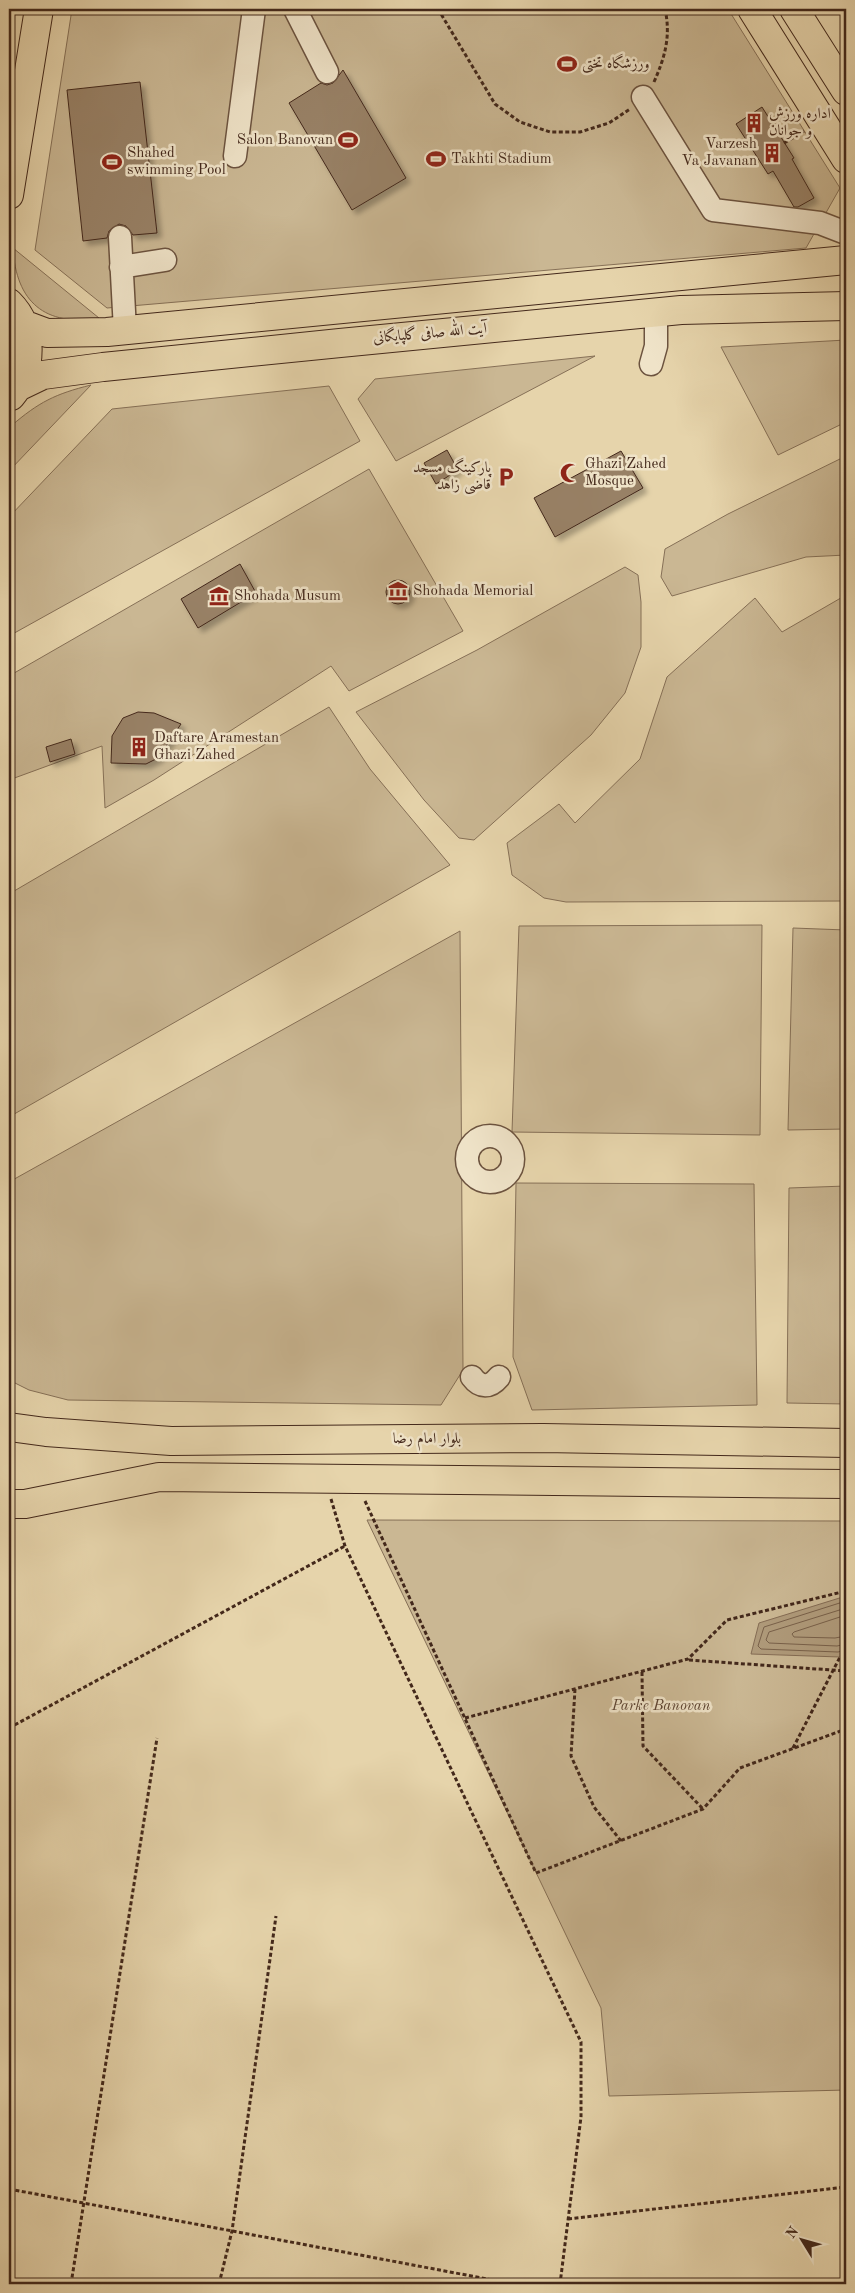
<svg xmlns="http://www.w3.org/2000/svg" width="855" height="2293" font-family="'Old Standard TT',Amiri,serif">
  <style>
    .green { fill: #cab793; stroke: #867057 }
    .water { fill: #af9a7a; stroke: #846c54 }
    .lines { fill: none; stroke-linecap: round; stroke-linejoin: round }
    .shore { stroke: #79614a; stroke-width: 1 }
    .building { fill: #988166; stroke: #43281b; filter: url(#shadow) }
    .minor-casing { stroke: #6c533f; stroke-width: 25 }
    .major-casing { stroke: #43281b; stroke-width: 30 }
    .path { stroke: #43281b; stroke-width: 3; stroke-dasharray: 4 2.5; stroke-linecap: butt }
    .minor { stroke: #efe3c8; stroke-width: 22 }
    .major { stroke: #e6d4ab; stroke-width: 28 }
    .labels { text-anchor: middle; dominant-baseline: central; stroke-width: 5; stroke-linejoin: round; paint-order: stroke }
    .poi-label { font-size: 15px; fill: #43281b; stroke: #efe3c8; text-anchor: start }
    .street-label { font-size: 15px; fill: #43281b; stroke: #efe3c8 }
    .park-label { font-size: 15px; font-style: italic; fill: #5e4533; stroke: #efe3c8 }
  </style>
  <defs>
    <filter id="shadow"><feDropShadow dx="4.5" dy="4.5" stdDeviation="2.5" flood-color="#0004"/></filter>
  </defs>
  <rect width="100%" height="100%" fill="#e6d4ab"/>
  <filter id="stains"><feTurbulence type="fractalNoise" baseFrequency=".004" numOctaves="4"/><feColorMatrix values="0 0 0 0 .2 0 0 0 0 .09 0 0 0 0 .02 0 0 0 .5 -.17"/></filter>
  <radialGradient id="worn" r=".72"><stop offset=".6" stop-color="#630" stop-opacity="0"/><stop offset="1" stop-color="#630" stop-opacity=".3"/></radialGradient>
  <path class="green" d="M72,9H728L840,188L806,248L107,308L35,250Z
    M13,248L99,318C45,327 16,302 13,248Z
    M846,340V422L778,455L721,347Z
    M595,356L396,461L358,399L375,379Z
    M91,385L9,471V429L11,426C39,402 55,394 91,385Z
    M329,386L360,441L9,636V517L112,409Z
    M846,456V555L806,557L672,596L661,577L665,549L728,514Z
    M369,469L463,631L349,691L331,666L154,780L105,808L102,746L9,780V676Z
    M625,567L638,575L641,602V647L625,693L591,735L474,840L459,838L424,800L356,712L477,650Z
    M846,595V901L566,902L544,898L512,875L507,843L559,804L575,823L640,759L667,677L755,598L782,632Z
    M329,707L370,769L450,865L9,1117V894Z
    M762,925L760,1135L512,1132L519,926Z
    M793,928L846,930V1129L788,1130Z
    M460,931L463,1370L441,1405L68,1400L29,1390L9,1380V1182Z
    M516,1183L754,1184L757,1405L532,1410L513,1357Z
    M846,1186V1404L787,1403L789,1188Z
    M367,1520L846,1521V2090L609,2096L601,2008Z"/>
  <path class="water" d="M846,1596V1654L840,1657L751,1654L759,1623Z"/>
  <g class="lines">
    <path class="shore" d="M846,1601L764,1627L758,1646L761,1649L838,1652L846,1650
      M846,1608L769,1632L766,1640L769,1643L837,1646L846,1644
      M846,1615L794,1632L792,1634L794,1637L835,1638L846,1636"/>
  </g>
  <path class="building" d="M343,70L406,178L352,210L289,103L321,83L327,85L333,83Z
    M140,82L157,233L133,235L126,226L119,224L109,231L107,238L83,241L67,90Z
    M762,107L794,158L792,159L814,198L798,207H794L773,171L768,174L736,124Z
    M447,450L458,470L436,484L424,463Z
    M621,451L643,488L555,537L534,498Z
    M240,564L256,593L198,628L181,599Z
    M386 592a12 12 0 1 1 24 0a12 12 0 1 1-24 0Z
    M138,712L154,713L181,724L158,758L146,764L111,763L112,736L123,718Z
    M71,739L75,754L50,762L46,747Z"/>
  <g class="lines">
    <defs>
      <path id="minor" d="M295,9L327,72
        M643,97L713,210L820,223L846,233
        M235,156L254,9
        M120,237L125,330
        M121,267L165,260
        M651,364L656,346V312
        M467 1159a23 23 0 1 1 46 0a23 23 0 1 1-46 0Z
        M472,1377C480,1388 490,1388 499,1377"/>
      <path id="major" d="M752,9L846,159
        M794,9L846,91
        M9,195L39,9
        M9,303C34,328 33,370 11,396
        M23,324L47,333L107,332L846,260
        M18,387L43,375L103,367L340,343L681,310L846,306
        M9,1427L46,1432L171,1441L543,1438L846,1443
        M9,1504H25L159,1477L846,1484"/>
    </defs>
    <use href="#minor" class="minor-casing"/>
    <use href="#major" class="major-casing"/>
    <path class="path" d="M438,9L495,104L520,122L550,132H580L609,123L630,109
      M654,82C665,57 671,36 665,9
      M784,143L804,131
      M331,1499L345,1546L581,2042V2117L560,2284
      M365,1501L536,1873L703,1809L740,1768L846,1729
      M689,1660L846,1671
      M642,1672L643,1746L703,1809
      M575,1689L571,1756L594,1807L621,1841
      M465,1718L688,1659L727,1620L846,1591
      M9,1728L345,1546
      M793,1748L840,1657
      M9,2189L514,2284
      M568,2219L846,2187
      M71,2284L157,1738
      M219,2284L232,2231L276,1916"/>
    <use href="#minor" class="minor"/>
    <use href="#major" class="major"/>
  </g>
  <defs>
    <symbol id="stadium-bare" viewBox="-9 -9 18 18"><path d="M0-5a6.5 5 0 1 0 0 10a6.5 5 0 1 0 0-10ZM-3.5-1.8h7v3.6h-7Z" fill="#8f2418" stroke="#efe3c8" stroke-width="2.5" paint-order="stroke"/></symbol>
    <symbol id="building-bare" viewBox="-9 -9 18 18"><path d="M-4-6H4V6H1V3H-1V6H-4ZM-2.5-4.3h1.7v1.8h-1.7ZM.8-4.3h1.7v1.8H.8ZM-2.5-1h1.7V.8h-1.7ZM.8-1h1.7V.8H.8Z" fill="#8f2418" stroke="#efe3c8" stroke-width="2.5" paint-order="stroke"/></symbol>
    <symbol id="mosque-bare" viewBox="-9 -9 18 18"><path d="M3.5-4.9A6 6 0 1 0 3.5 4.9A5 5 0 1 1 3.5-4.9Z" fill="#8f2418" stroke="#efe3c8" stroke-width="2.5" paint-order="stroke"/></symbol>
    <symbol id="parking-bare" viewBox="-9 -9 18 18"><path d="M-3.5-5.5H1a3.5 3.5 0 0 1 0 7H-1V5.5H-3.5ZM-1-3.4V-.6H.8a1.4 1.4 0 0 0 0-2.8Z" fill="#8f2418" stroke="#efe3c8" stroke-width="2.5" paint-order="stroke"/></symbol>
    <symbol id="museum-bare" viewBox="-9 -9 18 18"><path d="M0-6L6-3V-2H-6V-3ZM-5-1h2V3h-2ZM-1-1h2V3h-2ZM3-1h2V3H3ZM-6 4H6V6H-6Z" fill="#8f2418" stroke="#efe3c8" stroke-width="2.5" paint-order="stroke"/></symbol>
  </defs>
  <g fill-rule="evenodd">
    <use href="#stadium-bare" x="553" y="50" width="28" height="28"/>
    <use href="#building-bare" x="740" y="109" width="28" height="28"/>
    <use href="#stadium-bare" x="334" y="126" width="28" height="28"/>
    <use href="#building-bare" x="758" y="139" width="28" height="28"/>
    <use href="#stadium-bare" x="422" y="145" width="28" height="28"/>
    <use href="#stadium-bare" x="98" y="148" width="28" height="28"/>
    <use href="#mosque-bare" x="556" y="459" width="28" height="28"/>
    <use href="#parking-bare" x="492" y="463" width="28" height="28"/>
    <use href="#museum-bare" x="384" y="577" width="28" height="28"/>
    <use href="#museum-bare" x="205" y="582" width="28" height="28"/>
    <use href="#building-bare" x="125" y="733" width="28" height="28"/>
  </g>
  <g class="labels">
    <g class="poi-label">
      <text x="582" y="64">ورزشگاه تختی</text>
      <text x="769" y="114">اداره ورزش<tspan x="769" dy="17">و جوانان</tspan></text>
      <text x="333" y="140" text-anchor="end">Salon Banovan</text>
      <text x="757" y="144" text-anchor="end">Varzesh<tspan x="757" dy="17">Va Javanan</tspan></text>
      <text x="127" y="153">Shahed<tspan x="127" dy="17">swimming Pool</tspan></text>
      <text x="451" y="159">Takhti Stadium</text>
      <text x="585" y="464">Ghazi Zahed<tspan x="585" dy="17">Mosque</tspan></text>
      <text x="491" y="468" text-anchor="end">پارکینگ مسجد<tspan x="491" dy="17">قاضی زاهد</tspan></text>
      <text x="413" y="591">Shohada Memorial</text>
      <text x="234" y="596">Shohada Musum</text>
      <text x="154" y="738">Daftare Aramestan<tspan x="154" dy="17">Ghazi Zahed</tspan></text>
    </g>
    <g class="street-label">
      <text transform="translate(430 334) rotate(-5)">آیت الله صافی گلپایگانی</text>
      <text x="427" y="1439">بلوار امام رضا</text>
    </g>
    <g class="park-label">
      <text x="661" y="1706">Parke Banovan</text>
    </g>
  </g>
  <rect width="855" height="2293" fill="none" stroke="#e6d4ab" stroke-width="30"/>
  <rect x="10" y="10" width="835" height="2273" fill="none" stroke="#43281b" stroke-width="2.5"/>
  <rect x="15" y="15" width="825" height="2263" fill="none" stroke="#43281b"/>
  <g transform="translate(802 2240) rotate(307)" stroke="#efe3c8" stroke-width="4" paint-order="stroke">
  <path d="M0-4L9 19L0 12L-9 19Z" fill="#43281b"/>
  <text y="-8" font-size="14" font-weight="bold" text-anchor="middle" fill="#43281b">N</text>
  </g>
  <rect width="100%" height="100%" filter="url(#stains)"/>
  <rect width="100%" height="100%" fill="url(#worn)"/>
</svg>
